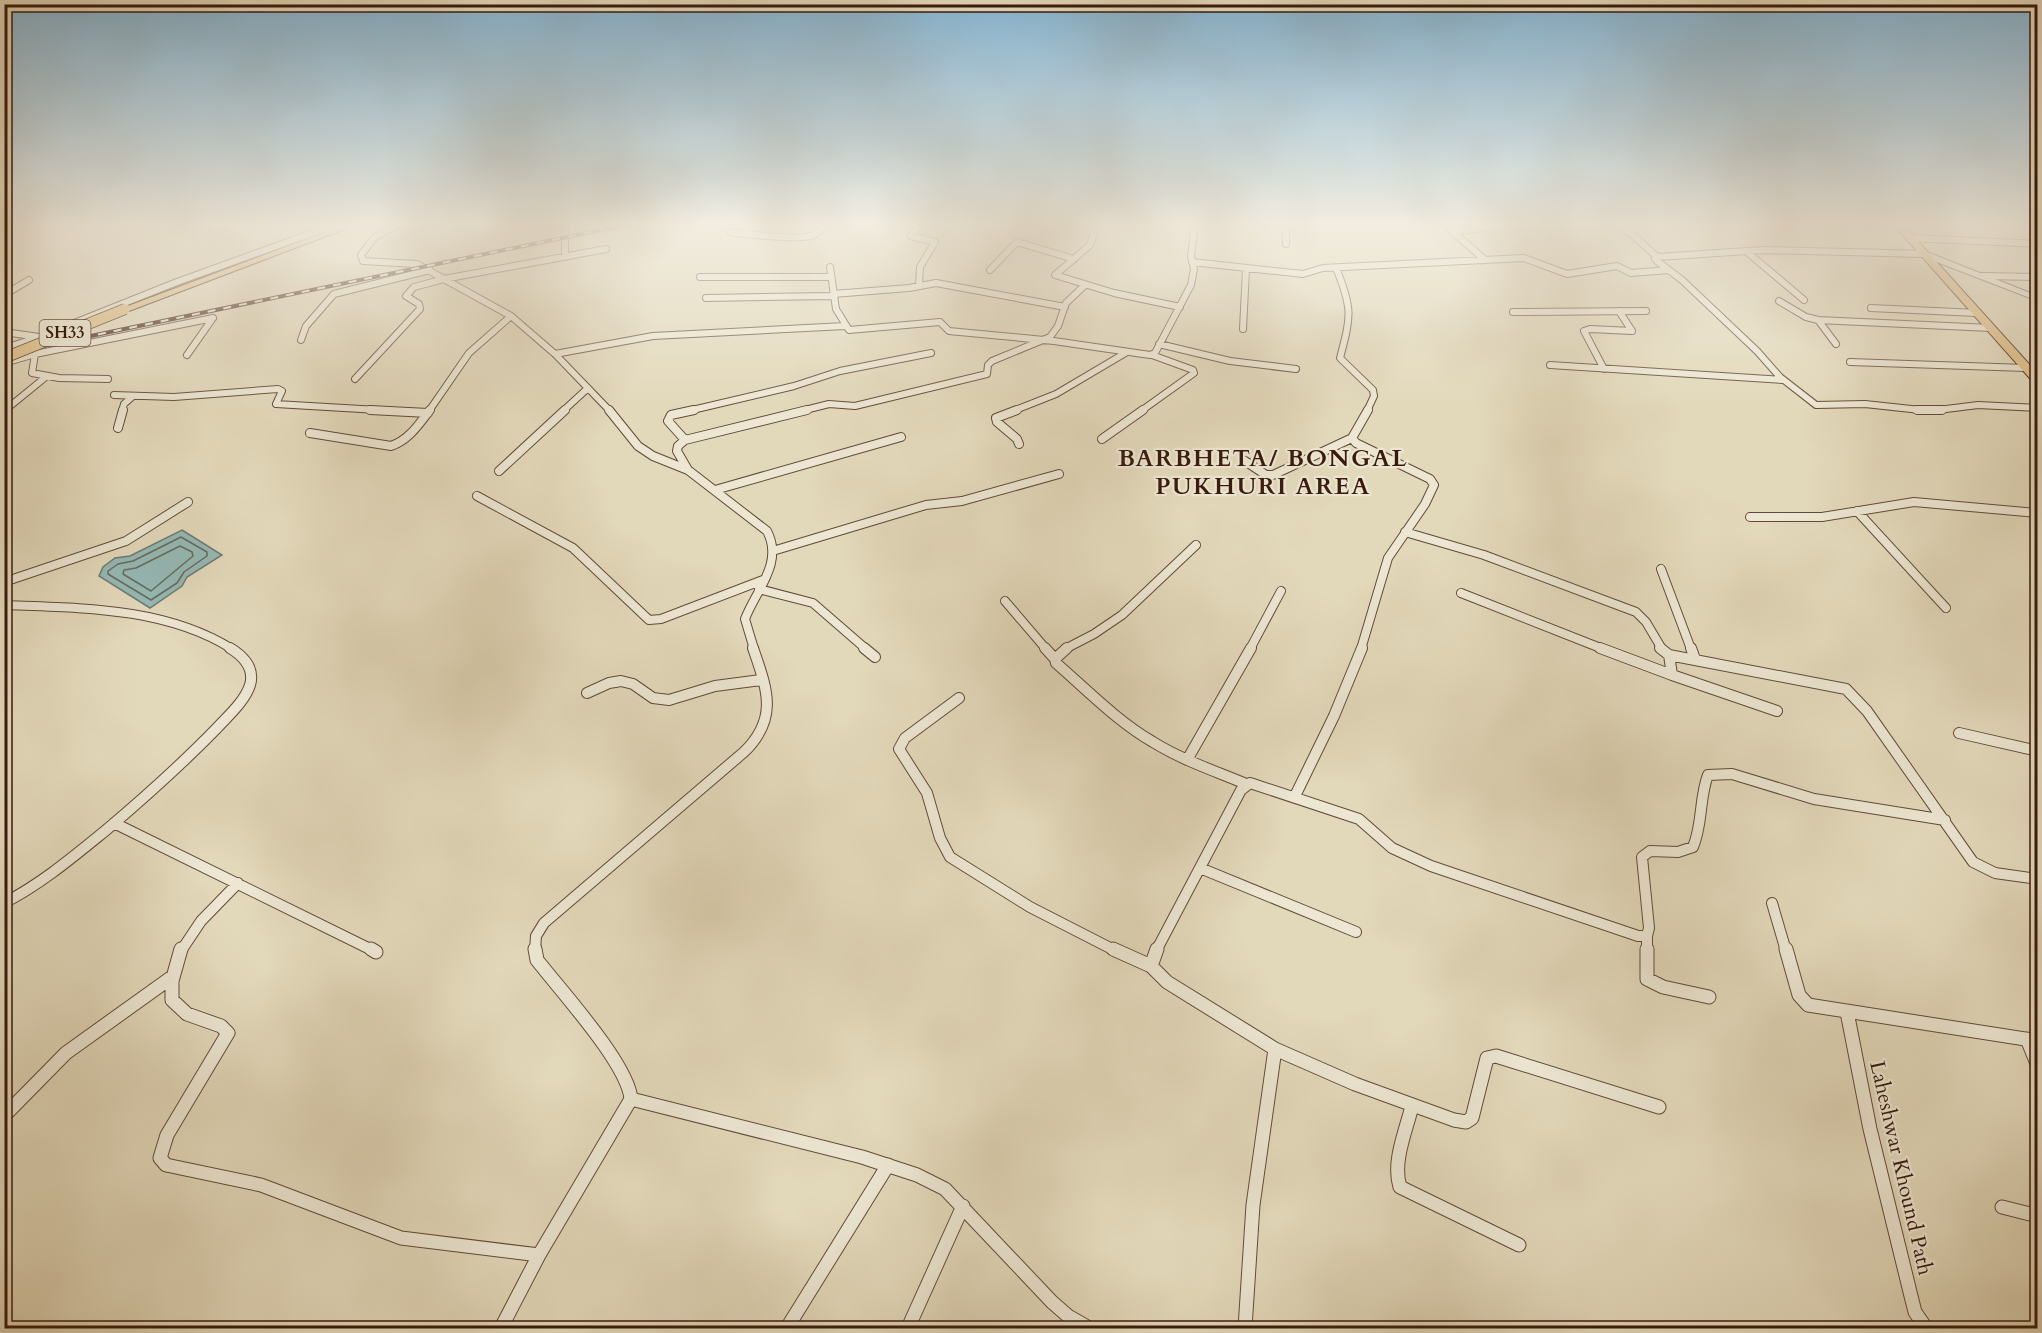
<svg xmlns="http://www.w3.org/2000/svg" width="2042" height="1333" font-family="Cardo,serif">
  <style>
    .water { fill: #95b9b5; stroke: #707972; stroke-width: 1.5 }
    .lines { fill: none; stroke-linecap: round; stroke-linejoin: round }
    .shore { stroke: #676a61; stroke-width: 1.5 }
    .minor-far3-casing { stroke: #634a38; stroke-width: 8 }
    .minor-far2-casing { stroke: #634a38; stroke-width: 10 }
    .minor-far1-casing { stroke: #634a38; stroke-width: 12 }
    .minor-casing { stroke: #634a38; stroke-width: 15 }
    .tertiary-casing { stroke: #634a38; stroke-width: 2 }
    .primary-casing { stroke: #391a0d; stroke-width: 2 }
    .minor-far3 { stroke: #ece6d2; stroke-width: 6 }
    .minor-far2 { stroke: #ece6d2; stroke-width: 8 }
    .minor-far1 { stroke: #ece6d2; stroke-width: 10 }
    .minor { stroke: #ece6d2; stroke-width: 13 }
    .tertiary { fill: #ece6d2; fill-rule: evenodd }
    .primary { fill: #e1bc7d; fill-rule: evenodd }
    .rail-casing { stroke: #391a0d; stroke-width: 4 }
    .rail { stroke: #ece6d2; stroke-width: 2; stroke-dasharray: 8; stroke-linecap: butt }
    .primary-bridge-casing { stroke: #391a0d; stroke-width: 12; stroke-linecap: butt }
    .primary-bridge { stroke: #e1bc7d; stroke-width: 10 }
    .labels { text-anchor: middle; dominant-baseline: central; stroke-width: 4.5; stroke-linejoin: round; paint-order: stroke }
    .shield { fill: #ece6d2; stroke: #6f5748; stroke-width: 1.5 }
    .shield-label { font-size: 16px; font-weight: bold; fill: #391a0d }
    .near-street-label { font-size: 21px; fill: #391a0d; stroke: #ece6d2 }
    .district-label { font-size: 24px; font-weight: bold; letter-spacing: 1.5px; fill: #391a0d; stroke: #ece6d2 }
  </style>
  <rect width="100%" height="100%" fill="#e2d8ba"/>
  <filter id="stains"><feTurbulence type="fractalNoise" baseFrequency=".00333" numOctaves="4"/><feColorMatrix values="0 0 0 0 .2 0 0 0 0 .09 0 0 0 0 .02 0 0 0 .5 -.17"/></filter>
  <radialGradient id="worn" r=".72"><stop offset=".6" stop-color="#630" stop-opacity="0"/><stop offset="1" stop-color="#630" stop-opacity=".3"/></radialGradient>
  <path class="water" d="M182,530L222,555L187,577L182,586L150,608L99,576L103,567L115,558L130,556Z"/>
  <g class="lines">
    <path class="shore" d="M181,537L207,552V556L184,572L177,583L151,600L108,574V571L118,564L133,561Z
      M180,546L192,552L193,556L151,591L123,574L124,570L136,568Z"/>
    <defs>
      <path id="minor-far3" d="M400,223L374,238L361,255L363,261L417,264L511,316L555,354L610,411
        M524,223L557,225L576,223
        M1097,223L1090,245L1055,275L1114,293L1180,307
        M1286,223V244
        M1443,223L1485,260
        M1614,223L1634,236L1657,257L1655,258L1657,261L1682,280L1757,351L1780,377L1816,405L1865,404L1930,411L1978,405L2038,408
        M565,224V257
        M731,232C747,234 805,242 816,234C820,231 823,226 826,223L867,225L873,223
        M1453,232L1496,226L1500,223
        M1909,238L2038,244
        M1746,251L1804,300
        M1657,257L1763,250L1924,254
        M1192,262L1303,274L1323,268L1524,258L1567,274L1617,266L1631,273L1669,270
        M830,267L836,309L849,330L940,322L949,331L1054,341L1150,355L1155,353L1191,285L1194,269L1191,256L1194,230L1191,223
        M1336,268C1353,309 1351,316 1340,358L1373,390L1374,396L1367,411
        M990,270L1017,242L1074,259
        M1983,276L2038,277
        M700,277H831
        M919,286L920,267L935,242L911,236L920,223
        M833,294L909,288L936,283L1065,307
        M4,295L29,280
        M706,298L833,296
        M1779,301L1806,317L1818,320L1991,328
        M1871,308L1977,313
        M1513,312L1646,311
        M1818,320L1836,344
        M1243,329L1246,269
        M4,332L39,337L177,282L340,223
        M301,340L306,326L334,294L430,270
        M1159,344L1230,361L1296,369
        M4,348L37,338
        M35,354L32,373L59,378L108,379
        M555,354L653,336L845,326
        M187,355L213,318
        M1850,362L2026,368
        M4,363L35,354L213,318
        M1550,365L1783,380
        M1604,369L1584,331L1590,329L1632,331L1619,311
        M355,379L420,309L419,304L406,296L414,287L444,279L606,249
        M114,395L174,397L278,389L282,391L276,404L395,411
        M4,411L47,376
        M122,411L124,404L133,396
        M429,411L469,353L511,316
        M563,411L588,388
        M688,411L794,386L840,371L931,353
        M801,411L829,404L855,406L987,374L988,365L992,361L1050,337L1058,326L1066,303L1085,285
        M1013,411L1056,394L1127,352
        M1141,411L1194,373L1193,370L1152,355"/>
      <path id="minor-far2" d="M370,410L428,413
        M609,410L638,446L653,456L688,470
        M1017,410L996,418L997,422L1017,439L1019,444
        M1917,410H1942
        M4,411L6,410
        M118,428L123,410
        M310,433L391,446C409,440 419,424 430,410
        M1102,439L1143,410
        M685,440L668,421L671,415L694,410
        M1245,461L1266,475H1273L1352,438
        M499,471L565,410
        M715,490L901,437
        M477,496L573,548L649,620L661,619L763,580
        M1857,511L1946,608
        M1750,517H1822L1914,502L2038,513
        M1405,532L1484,555L1636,612L1646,622L1662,649
        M776,550L926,505L962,501L1059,474
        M1661,569L1691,649
        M4,582L126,541L188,502
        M759,589L813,603L866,649
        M1461,593L1603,649
        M1005,601L1046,649
        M4,605C81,608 165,607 232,649
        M754,649L745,619C756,590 784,563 767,531L688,470L677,451L678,446L685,440L807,410
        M1065,649L1094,634L1122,615L1196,545
        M1250,649L1281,591
        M1361,649L1388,558L1425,504L1434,485L1430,479L1356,443L1352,438L1368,410"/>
      <path id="minor-far1" d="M864,648L875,657
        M1045,648L1055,659
        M1067,648L1055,659L1056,663C1087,690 1117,721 1153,742C1182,760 1215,771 1246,784
        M1600,648L1672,675
        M1660,648L1669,655L1846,689L1867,711L1973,862L1995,873L2038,879
        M1691,648L1695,659
        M1669,655L1672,675L1777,711
        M587,693L609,683L621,681L633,684L653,698L669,700L715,686L761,680
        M959,698L905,738L899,749L927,793L940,838L950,857L1030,907L1116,951
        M1959,733L2038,751
        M1187,760L1251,648
        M1295,796L1334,716L1362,648
        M114,823L374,951
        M1200,868L1356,932
        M4,903C41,884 73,857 105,831C144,798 181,765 217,728C228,716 245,701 250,685C255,668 243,656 230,648
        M1772,903L1786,951
        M1647,936V951
        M181,951L201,921L238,883
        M535,951L536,936L544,923L744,752C779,718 767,689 753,648
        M1156,951L1241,790L1250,783L1359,819L1392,848L1431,866L1638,936H1647L1649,928L1642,857L1650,851L1678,852L1693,847C1703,824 1699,798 1708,775L1732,774L1814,799L1945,820"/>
      <path id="minor" d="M181,949L172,981V1000L187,1014L221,1026L228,1033L167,1135L160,1158L166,1165L261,1185L401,1238L539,1255
        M371,949L376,952
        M1113,949L1151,966
        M1157,949L1151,966L1167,982L1275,1049L1355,1084L1454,1120L1466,1122L1472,1118L1487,1058L1496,1056L1659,1107
        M1647,949V979L1663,987L1709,997
        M1786,949L1799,995L1808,1005L2038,1041
        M1847,1012L1870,1129L1911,1296L1915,1312L1926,1328
        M2027,1039L2038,1066
        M631,1099L862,1157L917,1175L945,1189L1052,1302L1068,1316L1089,1328
        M1412,1106C1406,1131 1392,1162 1400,1187L1519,1245
        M4,1116L66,1053L172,977
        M2002,1207L2038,1216
        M501,1328L539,1255L631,1099C628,1064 561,991 537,960L535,949
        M787,1328L888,1165
        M908,1328L963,1206
        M1245,1328L1253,1205L1275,1049"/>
      <path id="tertiary" d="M1921,252H1927L2038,296V301L1921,256Z"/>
      <path id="primary" d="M349,223H361L129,311L120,309Z
        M1888,223H1898L1906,228L2038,374V384L2034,383L1900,232Z"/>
    </defs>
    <use href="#minor-far3" class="minor-far3-casing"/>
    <use href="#minor-far2" class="minor-far2-casing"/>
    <use href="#minor-far1" class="minor-far1-casing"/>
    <use href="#minor" class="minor-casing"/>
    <use href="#tertiary" class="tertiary-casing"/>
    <use href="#primary" class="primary-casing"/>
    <use href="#minor-far3" class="minor-far3"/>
    <use href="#minor-far2" class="minor-far2"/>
    <use href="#minor-far1" class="minor-far1"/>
    <use href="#minor" class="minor"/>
    <use href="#tertiary" class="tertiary"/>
    <use href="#primary" class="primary"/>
    <defs>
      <path id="rail" d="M4,354L634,223"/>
    </defs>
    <use href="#rail" class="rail-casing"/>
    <use href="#rail" class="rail"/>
    <defs>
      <path id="primary-bridge" d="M4,358L125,309"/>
    </defs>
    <use href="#primary-bridge" class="primary-bridge-casing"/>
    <use href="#primary-bridge" class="primary-bridge"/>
  </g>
  <linearGradient id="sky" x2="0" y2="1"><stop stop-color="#87b6d4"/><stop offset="0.55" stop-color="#f2ede0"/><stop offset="1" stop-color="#f2ede0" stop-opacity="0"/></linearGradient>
  <rect width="2042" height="409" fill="url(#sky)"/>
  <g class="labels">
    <rect class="shield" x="39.5" y="320" width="51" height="26" rx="4.5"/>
    <g class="shield-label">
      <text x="65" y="333">SH33</text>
    </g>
    <g class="near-street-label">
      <text transform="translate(1901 1168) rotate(77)">Laheshwar Khound Path</text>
    </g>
    <g class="district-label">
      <text x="1263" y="458">BARBHETA/ BONGAL<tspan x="1263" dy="28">PUKHURI AREA</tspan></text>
    </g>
  </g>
  <rect width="2042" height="1333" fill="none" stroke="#e2d8ba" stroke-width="24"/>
  <rect x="6" y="6" width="2030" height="1321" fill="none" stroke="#391a0d" stroke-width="3"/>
  <rect x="12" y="12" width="2018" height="1309" fill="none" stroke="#391a0d" stroke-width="1.5"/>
  <rect width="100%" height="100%" filter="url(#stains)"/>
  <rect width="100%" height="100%" fill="url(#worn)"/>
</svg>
